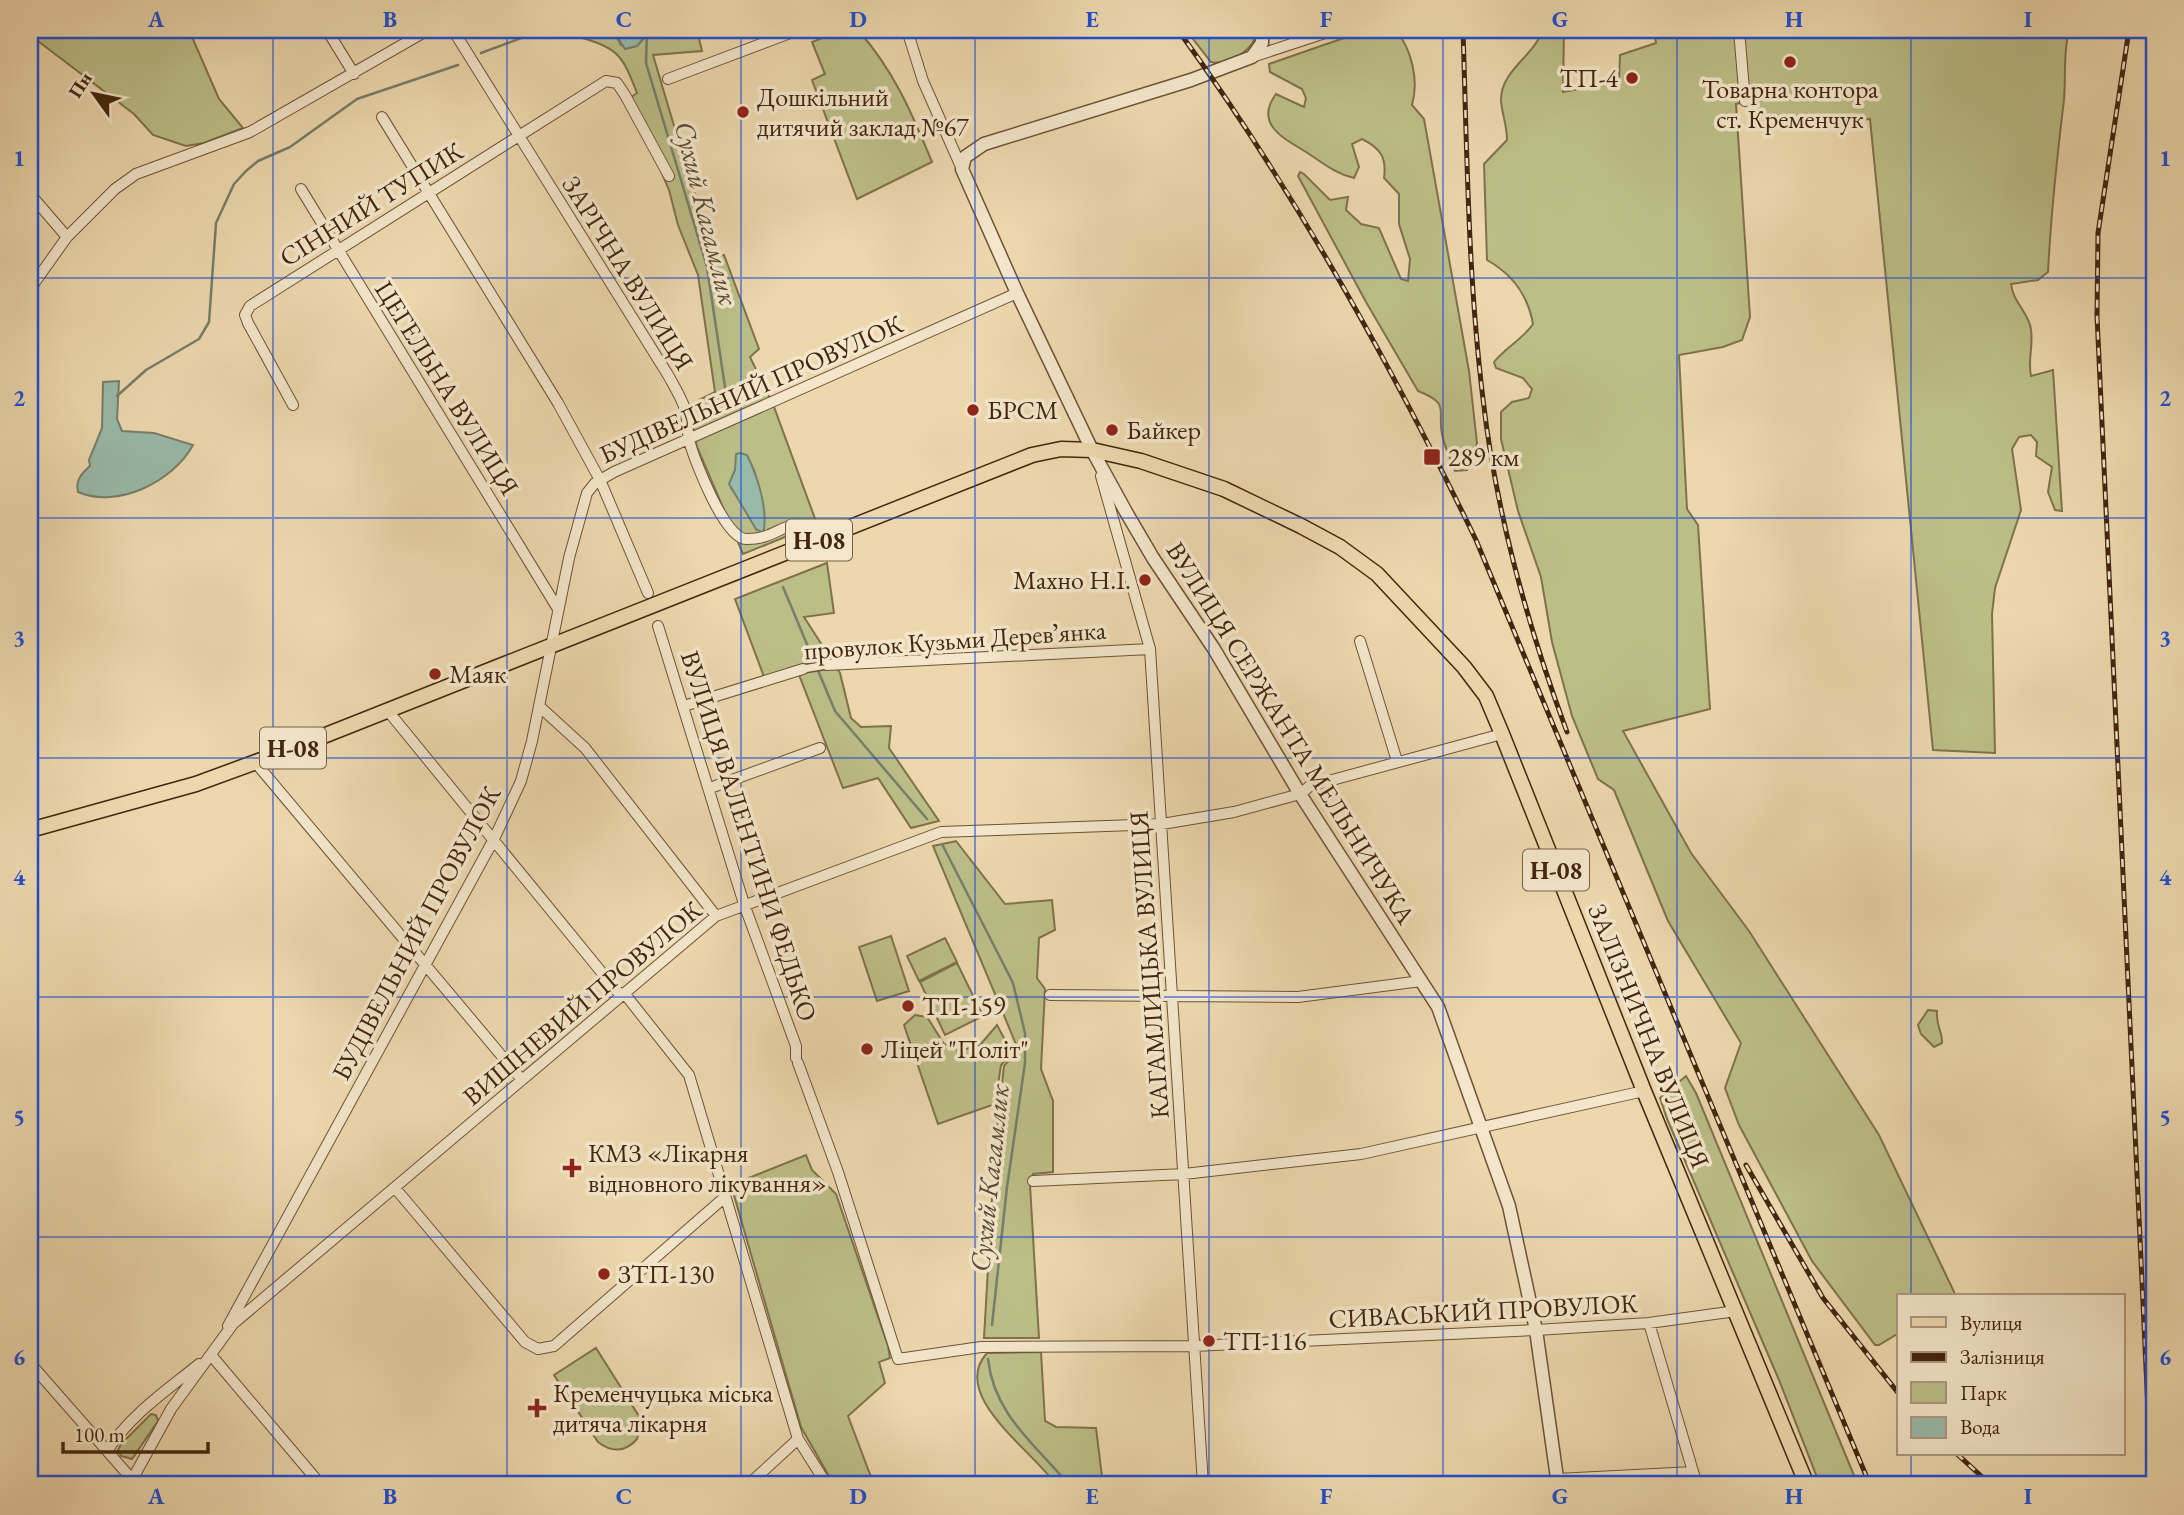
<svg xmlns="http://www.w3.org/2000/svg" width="2184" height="1515" font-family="'EB Garamond',serif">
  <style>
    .green { fill: #bcbe88; stroke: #7f724b; stroke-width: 2; fill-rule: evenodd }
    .water { fill: #99baa9; stroke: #767f6b; stroke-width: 2 }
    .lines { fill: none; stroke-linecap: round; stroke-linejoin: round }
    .stream { stroke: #767f6b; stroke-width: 2.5 }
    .pedestrian-casing { stroke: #6d5236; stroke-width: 10 }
    .minor-casing { stroke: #6d5236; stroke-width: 12 }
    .tertiary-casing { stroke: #6d5236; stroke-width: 15 }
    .primary-casing { stroke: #42260e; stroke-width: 17 }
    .pedestrian { stroke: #f3e6ca; stroke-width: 7 }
    .minor { stroke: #f3e6ca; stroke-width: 10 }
    .tertiary { stroke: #f3e6ca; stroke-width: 12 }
    .primary { stroke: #edd8ae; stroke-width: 14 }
    .rail-casing { stroke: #42260e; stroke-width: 5 }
    .rail { stroke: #f3e6ca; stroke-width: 2.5; stroke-dasharray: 8; stroke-linecap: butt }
    .grid { fill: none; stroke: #1d4ed8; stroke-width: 2; stroke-opacity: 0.55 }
    .poi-dot { fill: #8f2418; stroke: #f3e6ca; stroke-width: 2.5 }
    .labels { text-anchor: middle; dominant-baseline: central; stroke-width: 7; stroke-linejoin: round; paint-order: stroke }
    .shield { fill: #f3e6ca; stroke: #776046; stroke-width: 2 }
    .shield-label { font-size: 24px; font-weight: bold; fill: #42260e }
    .poi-label { font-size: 26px; fill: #42260e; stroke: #f3e6ca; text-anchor: start }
    .street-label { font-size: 26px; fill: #42260e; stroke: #f3e6ca }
    .water-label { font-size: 28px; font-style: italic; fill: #584b35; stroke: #f3e6ca }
    .neatline { fill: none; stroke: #1d4ed8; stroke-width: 2.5 }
    .grid-label { font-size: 23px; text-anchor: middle; font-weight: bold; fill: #1d4ed8 }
  </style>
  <rect width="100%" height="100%" fill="#edd8ae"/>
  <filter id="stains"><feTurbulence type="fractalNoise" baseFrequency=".00286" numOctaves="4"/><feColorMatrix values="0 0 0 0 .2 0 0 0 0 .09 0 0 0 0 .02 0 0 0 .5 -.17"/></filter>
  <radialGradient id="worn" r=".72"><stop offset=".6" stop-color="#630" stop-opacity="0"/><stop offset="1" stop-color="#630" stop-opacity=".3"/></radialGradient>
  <path class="green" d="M30,30H189L219,99L243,128L204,143L186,146L153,135L134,114L30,35Z
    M577,30H613L621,45L637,46L651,30H697L702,51L653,55L691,183L717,255H724L759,349L750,357L774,407L817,524L743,554L697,447L690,414L699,400L715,392L698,275L678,225L669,190L630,98L637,93C623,57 619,47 578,37ZM735,470H754L763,509L756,529L741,500L731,488Z
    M843,30H858C894,71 911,111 932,162L857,199L812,80L825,74L812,42Z
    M1186,30H1256C1258,48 1229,66 1211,62Z
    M1367,30H1396C1412,50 1419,81 1412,105L1424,119L1469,371L1477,443L1467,470L1455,471C1451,459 1444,447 1442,434C1437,409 1451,404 1418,391L1366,302L1298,176L1300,172L1304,174L1330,200L1348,197L1346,210L1361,224L1379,228L1401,279L1408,281L1410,259L1399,224V194L1384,178C1387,157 1380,148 1362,139L1352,144L1359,167L1354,178C1334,173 1323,163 1306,152C1283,138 1254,124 1276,94L1304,107L1306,98L1302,89L1270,72L1269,64Z
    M1543,30H1564L1563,92L1619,82L1620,55L1656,43L1654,30H2069C2063,53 2066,76 2064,100C2057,157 2051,214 2048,272L2038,280L2011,284C2013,301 2025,309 2030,325C2035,342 2027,359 2031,376L2053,370L2062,511L2055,510L2048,492L2052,467L2036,456L2037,442L2031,435L2019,437L2012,449L2021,510L1995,588L1992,614L1995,753L1933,750L1870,119L1758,128L1751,100L1736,104L1750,317L1742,340L1723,347L1679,355L1687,509L1698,525L1710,709L1623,731L1691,853L1749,931L1879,1135L1956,1296H1899V1333L1879,1345H1875L1812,1261L1739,1125L1725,1088L1741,1043L1668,921L1614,790L1598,779L1572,716L1552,642L1541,577L1518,511L1501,439V412L1512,402L1529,398L1532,389L1523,378L1496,368L1494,362C1506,347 1523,339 1533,324C1528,296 1512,274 1487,260L1484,164L1507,140C1507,125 1502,114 1501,101C1500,71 1534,56 1543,30Z
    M827,563L834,613L804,617L840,673L851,718L861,727L891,726L889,748L939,821L911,828L878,778L843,788L799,675L767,685L735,599Z
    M956,841L1005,904L1052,900L1055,930L1039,938L1037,978L1045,989L1041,1069L1053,1101V1172L1033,1174L1030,1185L1039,1338H984L995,1146L1004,1066L1018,1049L933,846Z
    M891,936L909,991L877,1001L859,947Z
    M945,938L957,962L919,981L907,956Z
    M957,963L983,1016L945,1035L920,982Z
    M1928,1010L1937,1011C1936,1028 1943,1032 1942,1043L1934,1047L1921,1034L1918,1025Z
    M915,1015L927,1017L944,1044L959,1051L980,1045L997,1025L1012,1053L1001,1065L995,1104L938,1124L904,1025Z
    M1686,1076L1696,1093L1858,1485H1820L1779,1380L1667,1119L1660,1098Z
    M806,1155L812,1170L836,1194L888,1346L890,1358L879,1362L885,1383L848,1416L874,1485H834L801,1427L731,1185Z
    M596,1348L642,1421L637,1439C626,1452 612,1453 598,1442L554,1375Z
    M1041,1352L1045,1421L1056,1427L1096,1428L1103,1485H1056C1036,1453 948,1396 987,1353Z
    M151,1414L156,1415L158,1421L132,1459L121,1456L118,1450L121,1444Z"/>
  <path class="water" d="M613,30H651L637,46L625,49Z
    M119,381L117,419L122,431L154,433L193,445C173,482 117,509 78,492C75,480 82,473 90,466L89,460L102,428L103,382Z
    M740,453L747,455C757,475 769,511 763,533L756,529L729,484L735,470L736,454Z"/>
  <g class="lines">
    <path class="stream" d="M647,30L646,63L707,267L726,394
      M481,53L543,30
      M117,396L146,370L199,339L209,322L216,223L234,184L246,171L258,161L290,147L357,99L458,65
      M783,587L835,711L927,819
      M942,844L1013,983L1025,1033V1063L1007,1187L992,1325
      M988,1359C994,1415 1036,1445 1069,1485"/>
    <defs>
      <path id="pedestrian" d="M803,669L827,665"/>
      <path id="minor" d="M327,30L354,74
        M453,30L668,375C674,386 681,397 685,409C688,420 687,430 689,440C694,460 725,539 746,539C784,540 786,508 826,537
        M907,30L923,81L962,169
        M1739,30L1745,101
        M1252,57L1334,30
        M668,79L798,30
        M382,117L558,403L600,480L648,593
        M301,189L558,609
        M30,194L67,237
        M30,289L67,237L115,189L136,174L250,132L428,30
        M293,405L248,323L245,315L250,306L606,81L617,83L625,95L669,176
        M1101,476L1150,649L1203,1485
        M658,626L744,904L796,1046V1058
        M1360,641L1397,761
        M827,665L1150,649
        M539,706L585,748L716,916
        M684,706L803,669
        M388,711L621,996
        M255,762L522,1080
        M710,788L820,748
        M624,993L689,1075L798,1439L827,1485
        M1050,995L1298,997L1421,981
        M798,1063L838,1172L898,1359L981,1347L1194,1346L1536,1330L1649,1323L1736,1311
        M1033,1181L1184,1174L1361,1154L1644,1091
        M395,1188L525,1342L538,1349L554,1346L725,1197
        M1649,1323L1697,1485
        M228,1326L494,839L521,781L532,741L569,558L587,493L595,483L614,472L1017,293
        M211,1355L321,1485
        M30,1363L137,1485
        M107,1451C130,1415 166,1391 199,1364
        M1557,1479L1693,1472
        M132,1480L171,1409L233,1324L716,916L941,832L1162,824L1234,812L1300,794L1310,786L1502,734
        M748,1485L798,1439"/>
      <path id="tertiary" d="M1262,30V43L1252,57L1191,80L984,144L965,157L962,169L1017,293L1092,450L1126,512L1153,558L1214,649L1300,794L1438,1007L1509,1206L1536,1330L1558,1485"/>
      <path id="primary" d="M30,830L196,784L283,752L1032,455L1061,449L1092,450L1141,461L1224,489L1301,526L1340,547L1377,574L1464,667L1486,696L1502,734L1644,1091L1807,1485"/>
    </defs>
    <use href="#pedestrian" class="pedestrian-casing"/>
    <use href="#minor" class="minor-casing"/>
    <use href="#tertiary" class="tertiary-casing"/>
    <use href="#primary" class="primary-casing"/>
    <use href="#pedestrian" class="pedestrian"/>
    <use href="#minor" class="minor"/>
    <use href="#tertiary" class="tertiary"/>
    <use href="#primary" class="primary"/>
    <defs>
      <path id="rail" d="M1178,30C1294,190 1390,362 1476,540L1870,1485
        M1463,30C1467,153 1468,277 1483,399C1496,513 1527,624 1567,732
        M2129,30L2098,233L2097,316L2149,1432L2154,1470
        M1746,1165L1823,1298L1899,1394
        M1957,1454L1991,1485"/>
    </defs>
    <use href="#rail" class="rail-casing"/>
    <use href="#rail" class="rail"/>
  </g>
  <path class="grid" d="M273,30V1485M507,30V1485M741,30V1485M975,30V1485M1209,30V1485M1443,30V1485M1677,30V1485M1911,30V1296M30,278H2154M30,518H2154M30,758H2154M30,997H2154M30,1237H2154M1911,1454V1485"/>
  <g class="poi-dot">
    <circle cx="1790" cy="62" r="7"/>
    <circle cx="1632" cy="78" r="7"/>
    <circle cx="743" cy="112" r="7"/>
    <circle cx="973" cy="410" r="7"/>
    <circle cx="1112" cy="430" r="7"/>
    <rect x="1423" y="448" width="18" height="18" rx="3.5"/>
    <circle cx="1145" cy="580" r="7"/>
    <circle cx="435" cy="674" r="7"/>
    <circle cx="908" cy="1006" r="7"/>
    <circle cx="867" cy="1049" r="7"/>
    <path d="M568.5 1157.5h7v7h7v7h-7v7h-7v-7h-7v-7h7z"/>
    <circle cx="604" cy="1274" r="7"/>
    <circle cx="1209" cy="1341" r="7"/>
    <path d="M533.5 1397.5h7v7h7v7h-7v7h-7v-7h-7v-7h7z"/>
  </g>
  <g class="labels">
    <g class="shield">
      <rect x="786" y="519.5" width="66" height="41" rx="5"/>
      <rect x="260" y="727.5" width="66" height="41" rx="5"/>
      <rect x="1523" y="849.5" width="66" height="41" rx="5"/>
    </g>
    <g class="shield-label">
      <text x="819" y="540">Н-08</text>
      <text x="293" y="748">Н-08</text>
      <text x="1556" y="870">Н-08</text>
    </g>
    <g class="poi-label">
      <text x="1618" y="78" text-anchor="end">ТП-4</text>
      <text x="1790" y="89" text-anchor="middle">Товарна контора<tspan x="1790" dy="30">ст. Кременчук</tspan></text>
      <text x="757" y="97">Дошкільний<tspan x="757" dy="30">дитячий заклад №67</tspan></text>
      <text x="987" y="410">БРСМ</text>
      <text x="1126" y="430">Байкер</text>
      <text x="1448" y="457">289 км</text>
      <text x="1131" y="580" text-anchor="end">Махно Н.І.</text>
      <text x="449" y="674">Маяк</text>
      <text x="922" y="1006">ТП-159</text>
      <text x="881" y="1049">Ліцей "Політ"</text>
      <text x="588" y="1153">КМЗ «Лікарня<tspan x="588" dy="30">відновного лікування»</tspan></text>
      <text x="618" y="1274">ЗТП-130</text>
      <text x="1223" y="1341">ТП-116</text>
      <text x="553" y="1393">Кременчуцька міська<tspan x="553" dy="30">дитяча лікарня</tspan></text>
    </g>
    <g class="street-label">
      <text transform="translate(371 204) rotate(-32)">СІННИЙ ТУПИК</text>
      <text transform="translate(628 273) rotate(58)">ЗАРІЧНА ВУЛИЦЯ</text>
      <text transform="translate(447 388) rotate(58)">ЦЕГЕЛЬНА ВУЛИЦЯ</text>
      <text transform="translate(751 389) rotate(-24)">БУДІВЕЛЬНИЙ ПРОВУЛОК</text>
      <text transform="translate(955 640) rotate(-4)">провулок Кузьми Деревʼянка</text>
      <text transform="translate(1291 733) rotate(58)">ВУЛИЦЯ СЕРЖАНТА МЕЛЬНИЧУКА</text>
      <text transform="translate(749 836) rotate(72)">ВУЛИЦЯ ВАЛЕНТИНИ ФЕДЬКО</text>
      <text transform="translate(416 933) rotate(-62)">БУДІВЕЛЬНИЙ ПРОВУЛОК</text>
      <text transform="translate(1149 965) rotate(-94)">КАГАМЛИЦЬКА ВУЛИЦЯ</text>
      <text transform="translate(582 1003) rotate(-40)">ВИШНЕВИЙ ПРОВУЛОК</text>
      <text transform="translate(1649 1036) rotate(68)">ЗАЛІЗНИЧНА ВУЛИЦЯ</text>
      <text transform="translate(1483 1311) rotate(-3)">СИВАСЬКИЙ ПРОВУЛОК</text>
    </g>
    <g class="water-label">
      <text transform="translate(707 213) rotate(76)">Сухий Кагамлик</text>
      <text transform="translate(989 1178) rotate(-84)">Сухий Кагамлик</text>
    </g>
  </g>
  <rect width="2184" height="1515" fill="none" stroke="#edd8ae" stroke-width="77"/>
  <rect x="1897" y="1294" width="228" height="161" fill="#f3e6ca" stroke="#ac997f" stroke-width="2"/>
  <rect x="1911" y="1317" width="35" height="10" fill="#edd8ae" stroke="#ac997f" stroke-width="2"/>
  <text x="1960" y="1330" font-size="21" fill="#42260e">Вулиця</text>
  <rect x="1911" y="1352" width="35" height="10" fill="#42260e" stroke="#ac997f" stroke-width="2"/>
  <text x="1960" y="1364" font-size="21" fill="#42260e">Залізниця</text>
  <rect x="1911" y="1382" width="35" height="21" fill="#bcbe88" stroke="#ac997f" stroke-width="2"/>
  <text x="1960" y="1400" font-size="21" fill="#42260e">Парк</text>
  <rect x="1911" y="1417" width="35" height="21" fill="#99baa9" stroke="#ac997f" stroke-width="2"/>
  <text x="1960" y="1434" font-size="21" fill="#42260e">Вода</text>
  <g transform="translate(94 94) rotate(303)" stroke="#f3e6ca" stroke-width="5" paint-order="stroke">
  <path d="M0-5L12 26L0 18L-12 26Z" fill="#42260e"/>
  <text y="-10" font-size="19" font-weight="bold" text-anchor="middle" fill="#42260e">Пн</text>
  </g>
  <path d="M63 1442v10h145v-10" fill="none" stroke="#42260e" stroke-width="3.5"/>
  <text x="74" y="1442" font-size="21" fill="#42260e" stroke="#f3e6ca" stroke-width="5" paint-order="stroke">100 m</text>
  <rect x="38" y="38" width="2108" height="1438" class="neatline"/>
  <g class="grid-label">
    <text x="156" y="27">A</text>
    <text x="390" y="27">B</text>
    <text x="624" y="27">C</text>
    <text x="858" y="27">D</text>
    <text x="1092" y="27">E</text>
    <text x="1326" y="27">F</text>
    <text x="1560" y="27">G</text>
    <text x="1794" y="27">H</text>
    <text x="2028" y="27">I</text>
    <text x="19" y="166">1</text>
    <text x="2165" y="166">1</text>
    <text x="19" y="406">2</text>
    <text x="2165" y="406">2</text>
    <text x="19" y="646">3</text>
    <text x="2165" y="646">3</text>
    <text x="19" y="885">4</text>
    <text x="2165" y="885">4</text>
    <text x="19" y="1125">5</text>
    <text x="2165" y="1125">5</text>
    <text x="19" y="1365">6</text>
    <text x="2165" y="1365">6</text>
    <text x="156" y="1504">A</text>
    <text x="390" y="1504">B</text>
    <text x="624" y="1504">C</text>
    <text x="858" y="1504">D</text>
    <text x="1092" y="1504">E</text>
    <text x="1326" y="1504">F</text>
    <text x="1560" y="1504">G</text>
    <text x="1794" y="1504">H</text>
    <text x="2028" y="1504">I</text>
  </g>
  <rect width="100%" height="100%" filter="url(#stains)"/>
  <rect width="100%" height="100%" fill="url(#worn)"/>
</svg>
